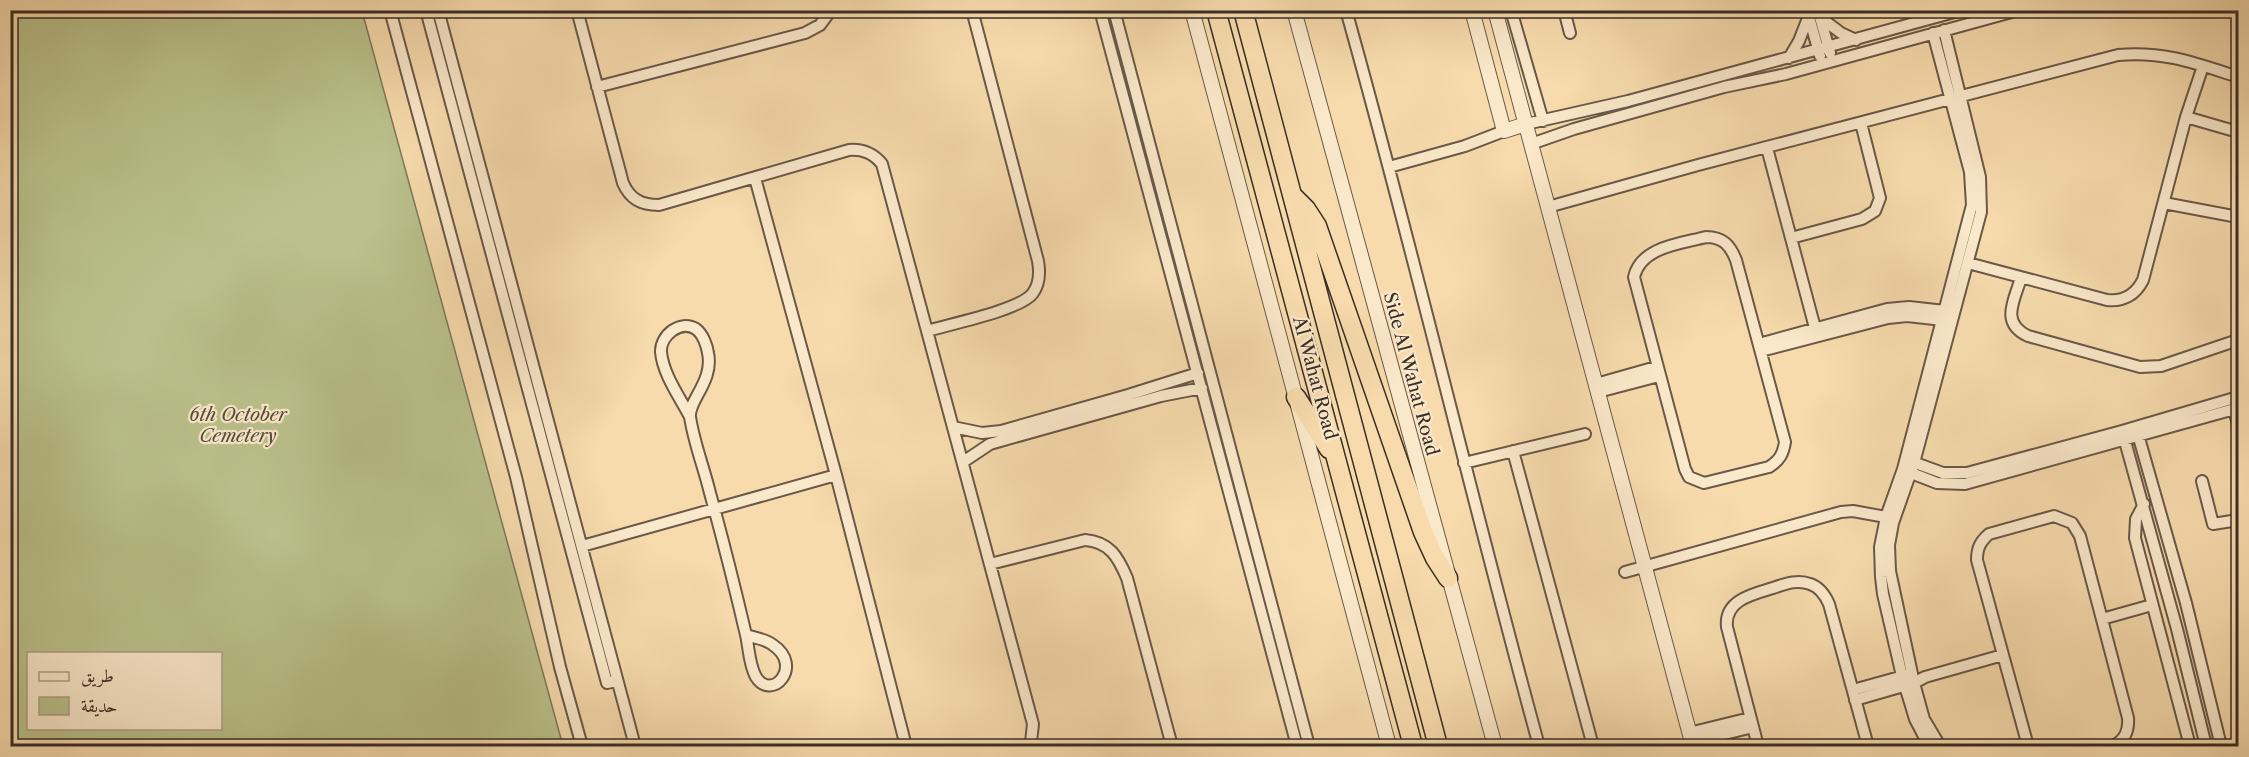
<svg xmlns="http://www.w3.org/2000/svg" width="2249" height="757" font-family="'Libre Caslon Text',Amiri,serif">
  <style>
    .green { fill: #bac18c; stroke: #7a785a; stroke-width: 1.5; fill-rule: evenodd }
    .lines { fill: none; stroke-linecap: round; stroke-linejoin: round }
    .minor-casing { stroke: #695948; stroke-width: 14 }
    .tertiary-casing { stroke: #695948; stroke-width: 16 }
    .trunk-casing { stroke: #3a2e27; stroke-width: 21 }
    .minor { stroke: #fae8ca; stroke-width: 10 }
    .tertiary { stroke: #fae8ca; stroke-width: 14 }
    .trunk { stroke: #f7dbad; stroke-width: 18 }
    .labels { text-anchor: middle; dominant-baseline: central; stroke-width: 4.5; stroke-linejoin: round; paint-order: stroke }
    .street-label { font-size: 18px; fill: #3a2e27; stroke: #fae8ca }
    .park-label { font-size: 18px; font-style: italic; fill: #544b3b; stroke: #fae8ca }
  </style>
  <rect width="100%" height="100%" fill="#f7dbad"/>
  <filter id="stains"><feTurbulence type="fractalNoise" baseFrequency=".00333" numOctaves="4"/><feColorMatrix values="0 0 0 0 .2 0 0 0 0 .09 0 0 0 0 .02 0 0 0 .5 -.17"/></filter>
  <radialGradient id="worn" r=".72"><stop offset=".6" stop-color="#630" stop-opacity="0"/><stop offset="1" stop-color="#630" stop-opacity=".3"/></radialGradient>
  <path class="green" d="M10,11H362L563,746H11ZM28,654H220V728H28Z"/>
  <g class="lines">
    <defs>
      <path id="minor" d="M390,10L516,477L560,667L582,746
        M426,10L607,683L617,681
        M438,10L635,746
        M577,10L623,183C630,199 641,205 659,205L849,150C863,149 873,153 882,164L1033,724L1031,742L1027,746
        M1100,10L1297,746
        M1114,10L1309,746
        M1346,10C1415,255 1472,502 1539,746
        M1511,10L1543,121
        M1564,10L1570,33
        M1807,10L1820,56
        M1818,10L1830,53
        M1821,18L1841,33L1856,40
        M1789,58L1799,41L1808,18
        M597,87L805,33L820,25L831,10
        M2186,117L2238,132
        M1526,124L1628,101L1962,10
        M1531,144L1574,129L1724,87L1786,74L2019,10
        M1767,148L1815,328
        M1389,167L1465,146L1504,131
        M755,178L836,475L906,746
        M2164,203L2238,217
        M1548,207L1698,165L2118,55C2164,51 2195,63 2238,77
        M1706,237C1723,237 1730,245 1736,260L1785,442C1783,454 1780,460 1769,467L1704,483L1689,477L1685,469L1634,277C1641,247 1679,244 1706,237Z
        M1791,238L1862,219L1875,211L1880,198L1861,123
        M1968,263L2107,300C2124,302 2136,294 2143,280L2186,117L2203,66
        M2021,278C2014,301 2000,323 2028,336L2140,367L2161,366L2238,340
        M927,331C950,324 1021,310 1033,293C1040,283 1040,272 1038,261L972,10
        M1759,344L1887,309L1909,307L1945,311
        M1761,351L1888,318L1907,316L1943,320
        M1596,384L1656,367
        M1598,392L1659,376
        M2234,410L2238,424
        M689,415C679,396 663,374 661,352C660,336 680,319 696,329C703,334 707,346 708,353C714,381 688,401 690,417C694,443 704,468 710,493C723,540 735,588 746,635C749,648 749,665 756,677C772,702 804,666 773,645C766,639 755,638 746,635
        M953,427L982,433L1001,431L1128,395L1198,373
        M2137,431L2186,603L2221,746
        M2123,434L2177,629L2206,746
        M1513,451L1593,746
        M1910,461L1943,473H1967L2122,431L2238,397
        M963,462L990,444L1004,440L1161,396L1202,388
        M1464,463L1585,434
        M1906,471L1937,483L1965,484L2238,408
        M2202,481L2213,524L2238,520
        M2144,504L2136,519L2135,538L2190,746
        M582,546L836,475
        M990,564L1085,540C1110,542 1118,557 1127,578L1172,746
        M1625,572L1841,512L1853,511L1886,517
        M2102,619L2152,605
        M1853,690L1907,675
        M1855,700L1914,683L1925,677L2003,655
        M1689,733L1750,718
        M1692,742L1753,727
        M1758,746L1727,627C1724,600 1753,594 1773,588C1785,584 1798,579 1810,584C1820,587 1825,595 1829,604L1868,746
        M1929,746L1915,719L1902,676L1883,594L1881,577L1880,547L1886,517L1903,469L1972,205L1970,172L1933,33
        M1940,746L1924,719L1914,683L1890,571L1889,545L1893,523L1914,463L1981,212L1980,177L1944,30
        M2028,746L1977,560C1977,548 1980,542 1989,534L2054,516L2072,523L2080,536L2128,718C2129,731 2125,740 2113,746"/>
      <path id="tertiary" d="M1192,10L1389,746
        M1294,10L1495,746
        M1472,10L1504,131L1526,124
        M1495,10L1693,746"/>
      <path id="trunk" d="M1216,10L1413,746
        M1243,10L1438,746
        M1293,196L1306,209L1317,226L1423,532L1435,558L1448,578
        M1296,397L1329,449"/>
    </defs>
    <use href="#minor" class="minor-casing"/>
    <use href="#tertiary" class="tertiary-casing"/>
    <use href="#trunk" class="trunk-casing"/>
    <use href="#minor" class="minor"/>
    <use href="#tertiary" class="tertiary"/>
    <use href="#trunk" class="trunk"/>
  </g>
  <g class="labels">
    <g class="street-label">
      <text transform="translate(1411 374) rotate(75)">Side Al Wahat Road</text>
      <text transform="translate(1315 378) rotate(75)">Al Wahat Road</text>
    </g>
    <g class="park-label">
      <text x="238" y="415">6th October<tspan x="238" dy="21">Cemetery</tspan></text>
    </g>
  </g>
  <rect width="2249" height="757" fill="none" stroke="#f7dbad" stroke-width="36"/>
  <rect x="12" y="12" width="2225" height="733" fill="none" stroke="#3a2e27" stroke-width="3"/>
  <rect x="18" y="18" width="2213" height="721" fill="none" stroke="#3a2e27" stroke-width="1.5"/>
  <rect x="27" y="652" width="195" height="78" fill="#fae8ca" stroke="#ad9e89" stroke-width="1.5"/>
  <rect x="39" y="672" width="30" height="9" fill="#fae8ca" stroke="#ad9e89" stroke-width="1.5"/>
  <text x="81" y="682" font-size="18" fill="#3a2e27">طريق</text>
  <rect x="39" y="697" width="30" height="18" fill="#bac18c" stroke="#ad9e89" stroke-width="1.5"/>
  <text x="81" y="712" font-size="18" fill="#3a2e27">حديقة</text>
  <rect width="100%" height="100%" filter="url(#stains)"/>
  <rect width="100%" height="100%" fill="url(#worn)"/>
</svg>
